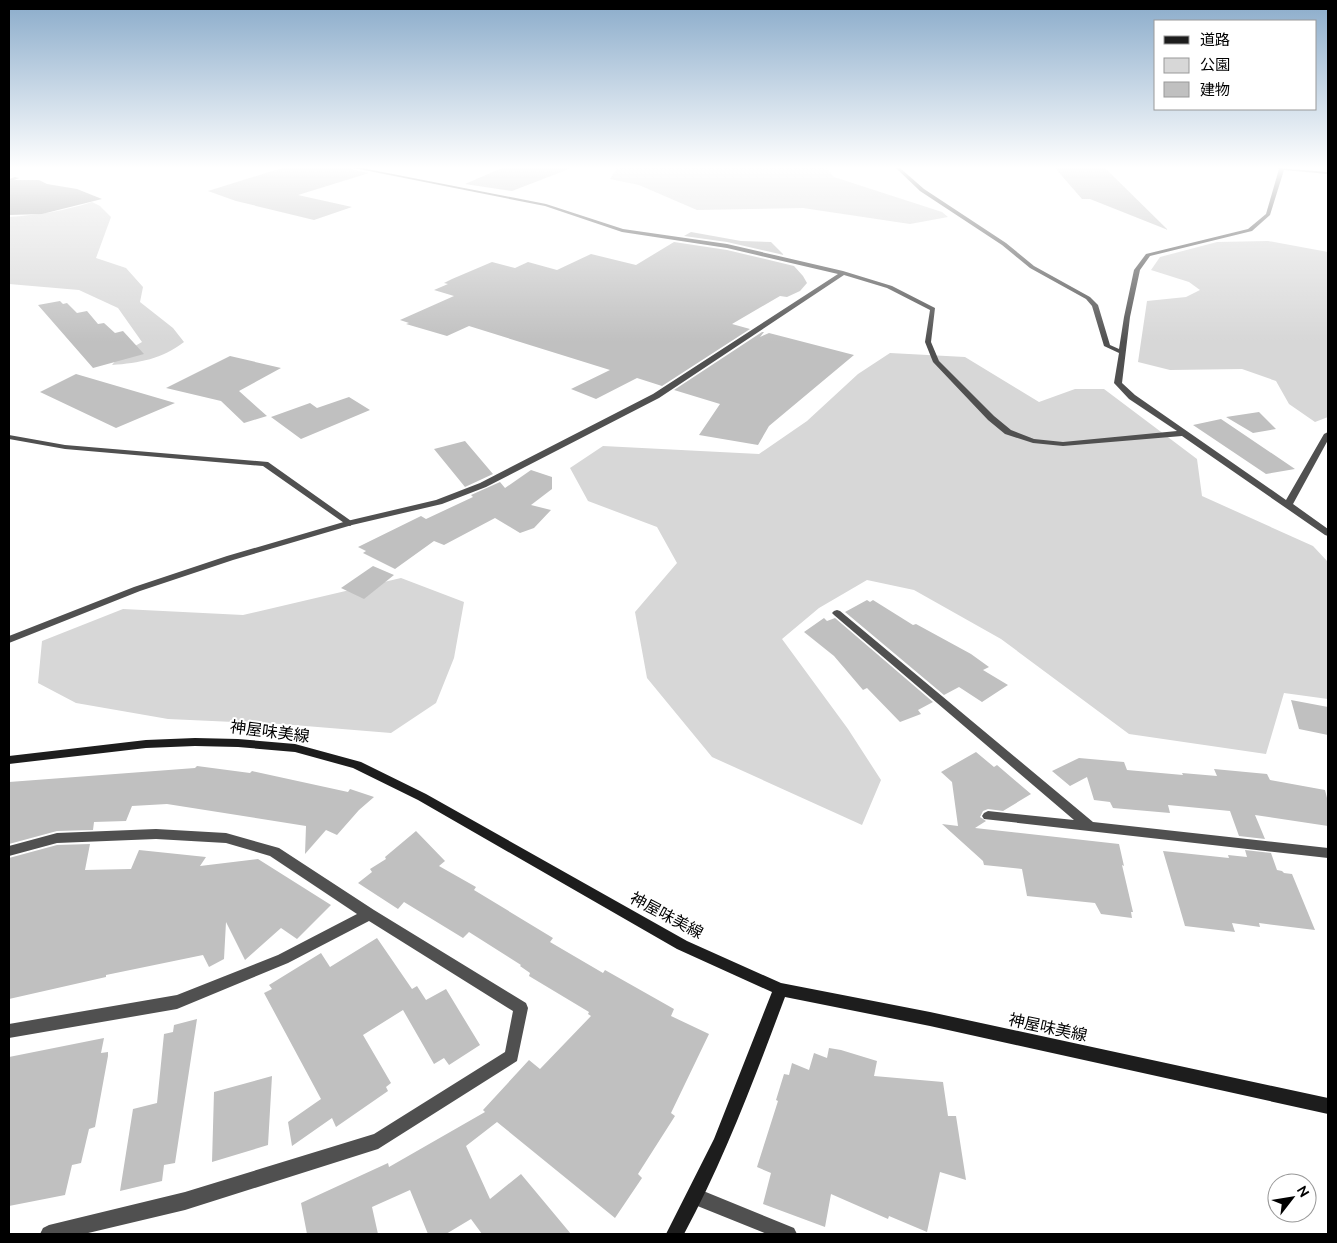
<svg xmlns="http://www.w3.org/2000/svg" width="1337" height="1243" font-family="Ubuntu,'Noto Sans JP',sans-serif">
  <style>
    .green { fill: #d7d7d7 }
    .water { fill: #9e9e9e }
    .building { fill: #c0c0c0 }
    .lines { fill: none; stroke-linecap: round; stroke-linejoin: round }
    .lane { fill: #505050; fill-rule: evenodd }
    .street { fill: #505050; fill-rule: evenodd }
    .secondary { fill: #1d1d1d; fill-rule: evenodd }
    .labels { text-anchor: middle; dominant-baseline: central; stroke-width: 4; stroke-linejoin: round; paint-order: stroke }
    .near-street-label { font-size: 16px; fill: #000; stroke: #fff }
  </style>
  <rect width="100%" height="100%" fill="#fff"/>
  <path class="green" d="M617,168H826L834,177L942,212L948,217L910,224L803,208L697,210L639,185L610,179Z
    M92,202L100,206L111,217L96,258L126,268L143,287L140,302L173,328L184,342C162,359 139,363 112,365L121,354L142,342L118,308L79,290L9,284V217C38,215 64,211 92,202Z
    M1268,241L1328,252V417L1315,422L1289,404L1276,381L1242,369L1170,370L1138,362L1147,301L1186,297L1200,290L1189,282L1151,270L1160,257L1217,242Z
    M890,353L965,357L1039,402L1075,389H1104L1197,459L1202,496L1313,546L1328,562V699L1284,693L1266,754L1129,734L1001,639L914,590L867,580L819,608L782,639L848,729L881,780L862,825L712,757L647,678L635,612L677,563L657,527L588,501L570,468L603,446L759,454L807,421L858,374Z
    M401,578L464,602L454,658L436,703L391,733L281,724L168,719L76,703L38,683L42,641L123,609L243,615Z"/>
  <path class="water" d="M15,177L19,178L14,180H39L47,184L77,189L102,199L42,214L9,215V179Z"/>
  <path class="building" d="M282,168H352L354,170L369,173L298,195L352,207L314,220L236,201L208,191Z
    M502,168H568L569,169L512,191L465,184Z
    M1055,168H1105L1168,230L1090,199H1082Z
    M691,232L741,241L771,242L784,255L727,242L684,236Z
    M674,242L727,250L794,266L803,276L807,283L800,291L787,297L780,296L732,324L750,329L662,386L637,378L596,399L571,389L610,370L469,326L447,336L406,324L409,323L400,320L454,296L434,290L448,284L444,283L452,279L492,262L515,268L528,262L557,270L591,254L636,265Z
    M60,301L63,304L67,303L77,313L87,311L98,324L104,323L115,333L123,331L144,354L93,368L38,305Z
    M762,332H764L760,337L769,333L854,355L769,426L758,445L699,435L720,404L674,390Z
    M230,356L281,368L239,391L267,416L244,423L221,401L166,388Z
    M76,374L175,403L116,428L40,392Z
    M349,397L370,410L301,439L271,417L310,403L317,408Z
    M1259,412L1276,429L1253,433L1226,417Z
    M1221,419L1295,469L1266,474L1193,425Z
    M465,441L493,474L465,487L434,449Z
    M531,470L552,477V489L531,505L551,510L534,528L520,533L495,518L444,545L434,541L395,569L363,553L366,551L358,547L421,516L426,519L473,497L471,495L500,482L505,488Z
    M373,566L394,575L364,599L341,588Z
    M867,600L870,602L873,600L913,625L916,624L971,654L989,667L983,670L1008,685L982,702L959,687L944,695L845,612Z
    M824,618L827,621L835,618L933,702L918,710L921,714L900,722L867,688L863,690L834,656L804,632Z
    M1291,700L1328,707V735L1299,729Z
    M976,752L994,767L997,765L1031,794L1003,811L988,809L983,811L980,817L986,821L975,828L1119,844L1124,866L1122,865L1133,912H1131L1132,918L1101,914L1095,903L1027,896L1022,869L984,865L983,861L942,824L958,826L952,782L941,772Z
    M1079,758L1124,762L1127,770L1183,775L1182,773L1217,776L1214,769L1267,774L1270,780L1325,790L1328,802V826L1255,815L1265,839L1239,836L1230,811L1168,805L1170,813L1113,808L1110,802L1094,800L1087,777L1070,786L1052,771Z
    M197,766L250,773L252,771L348,792L350,789L374,797L359,810L337,835L326,830L305,854L306,826L167,804L132,806L126,821L94,822L93,830L57,831L9,844V782L195,768Z
    M416,831L445,861L439,866L476,887L474,890L553,938L550,942L603,973L605,970L674,1009L671,1016L709,1034L671,1113L675,1116L638,1174L642,1178L615,1218L497,1122L466,1146L490,1199L521,1174L571,1234H482L471,1219L446,1234H428L410,1190L372,1207L378,1234H307L301,1203L388,1163L389,1167L485,1112L483,1110L529,1060L540,1069L591,1016L588,1014L589,1012L529,976L530,973L520,966L521,965L469,932L463,938L404,902L398,909L358,883L372,872L370,869L386,859L385,857Z
    M90,844L85,870L131,869L139,850L206,857L200,866L258,859L331,905L297,939L281,928L245,960L226,922L224,959L209,967L203,955L106,975V977L9,999V858L57,845Z
    M1245,850L1271,853L1277,870L1282,871L1284,873L1292,874L1315,930L1259,923L1260,927L1232,923L1235,932L1185,926L1163,851L1229,858L1228,855L1247,857Z
    M377,938L412,989L417,986L426,1000L446,989L480,1045L449,1065L444,1058L434,1064L403,1010L363,1035L391,1083L386,1087L388,1091L336,1127L332,1118L292,1146L288,1122L321,1099L264,993L272,989L269,985L321,953L330,967Z
    M197,1019L175,1163L164,1165L162,1181L120,1191L133,1109L157,1103L164,1034L173,1032L174,1025Z
    M104,1038L101,1053L108,1052V1056L95,1127L89,1129L81,1163L72,1165L65,1195L9,1206V1057Z
    M829,1048L841,1050L877,1061L874,1076L943,1082L948,1116H956L966,1180L940,1172L927,1232L889,1216L888,1219L831,1194L825,1227L763,1204L771,1173L757,1167L778,1101L776,1100L784,1074L789,1075L792,1063L809,1070L814,1053L827,1058Z
    M272,1076L268,1145L212,1162L214,1092Z"/>
  <g class="lines">
    <path class="lane" d="M9,435L65,445L268,462L354,523L350,526L347,525L263,466L65,449L9,439Z"/>
    <path class="street" d="M354,168H362L546,204L623,229L727,244L843,271L892,286L935,308L931,342L939,361L994,416L1011,430L1034,439L1063,442L1177,431L1129,399L1114,383L1119,353L1104,346L1092,306L1086,299L1030,268L1002,245L920,191L896,168H900L924,189L1006,243L1034,266L1090,297L1098,305L1110,345L1119,349L1124,317L1134,270L1146,254L1248,229L1266,214L1279,169L1276,168L1328,172V174L1284,170L1270,215L1252,231L1150,256L1140,270L1130,317L1122,383L1135,395L1286,500L1324,434L1328,432V440L1293,504L1328,529V536L1325,535L1182,436L1063,446L1033,443L1005,434L988,420L933,362L925,342L930,310L887,288L844,275L659,398L486,487L442,504L352,525L233,560L140,591L9,643V636L134,587L227,556L347,521L436,500L480,483L653,394L838,274L727,248L622,232L545,206Z
      M837,610L840,611L1093,822L1328,848V858L984,819L982,816L984,813L988,811L1074,820L834,615L832,613L834,611Z
      M156,829L226,833L279,848L374,910L526,1003L528,1008L517,1061L378,1149L185,1210L84,1234H40L43,1228L49,1225L185,1192L374,1134L505,1052L513,1011L369,921L288,963L177,1009L9,1038V1024L177,995L278,955L357,914L270,856L226,843L156,839L57,843L9,856V846L57,833Z
      M696,1188L794,1228L797,1234H767L690,1203L687,1197L690,1191Z"/>
    <path class="secondary" d="M195,738L238,739L295,744L361,762L426,794L687,941L781,983L930,1012L1328,1098V1114L930,1026L785,997C755,1077 725,1158 684,1234H666L714,1139L772,992L677,949L418,800L353,768L295,752L238,747L195,746L146,748L9,764V756L146,740Z"/>
  </g>
  <linearGradient id="sky" x2="0" y2="1"><stop stop-color="#8aabca"/><stop offset="0.49" stop-color="#fff"/><stop offset="1" stop-color="#fff" stop-opacity="0"/></linearGradient>
  <rect width="1337" height="342" fill="url(#sky)"/>
  <g class="labels">
    <g class="near-street-label">
      <text transform="translate(270 731) rotate(7)">神屋味美線</text>
      <text transform="translate(667 915) rotate(28)">神屋味美線</text>
      <text transform="translate(1048 1027) rotate(12)">神屋味美線</text>
    </g>
  </g>
  <rect width="1337" height="1243" fill="none" stroke="#000000" stroke-width="20"/>
  <rect x="1154" y="20" width="162" height="90" fill="#ffffff" stroke="#999999"/>
  <rect x="1164" y="36" width="25" height="8" fill="#1d1d1d" stroke="#999999"/>
  <text x="1200" y="45" font-size="15" fill="#000000">道路</text>
  <rect x="1164" y="58" width="25" height="15" fill="#d7d7d7" stroke="#999999"/>
  <text x="1200" y="70" font-size="15" fill="#000000">公園</text>
  <rect x="1164" y="82" width="25" height="15" fill="#c0c0c0" stroke="#999999"/>
  <text x="1200" y="95" font-size="15" fill="#000000">建物</text>
  <g transform="translate(1292 1198) rotate(59)"><circle r="24" fill="#ffffff" stroke="#999999"/>
  <path d="M0-4L9 19L0 12L-9 19Z" fill="#000000"/>
  <text y="-8" font-size="14" font-weight="bold" text-anchor="middle" fill="#000000">N</text>
  </g>
</svg>
